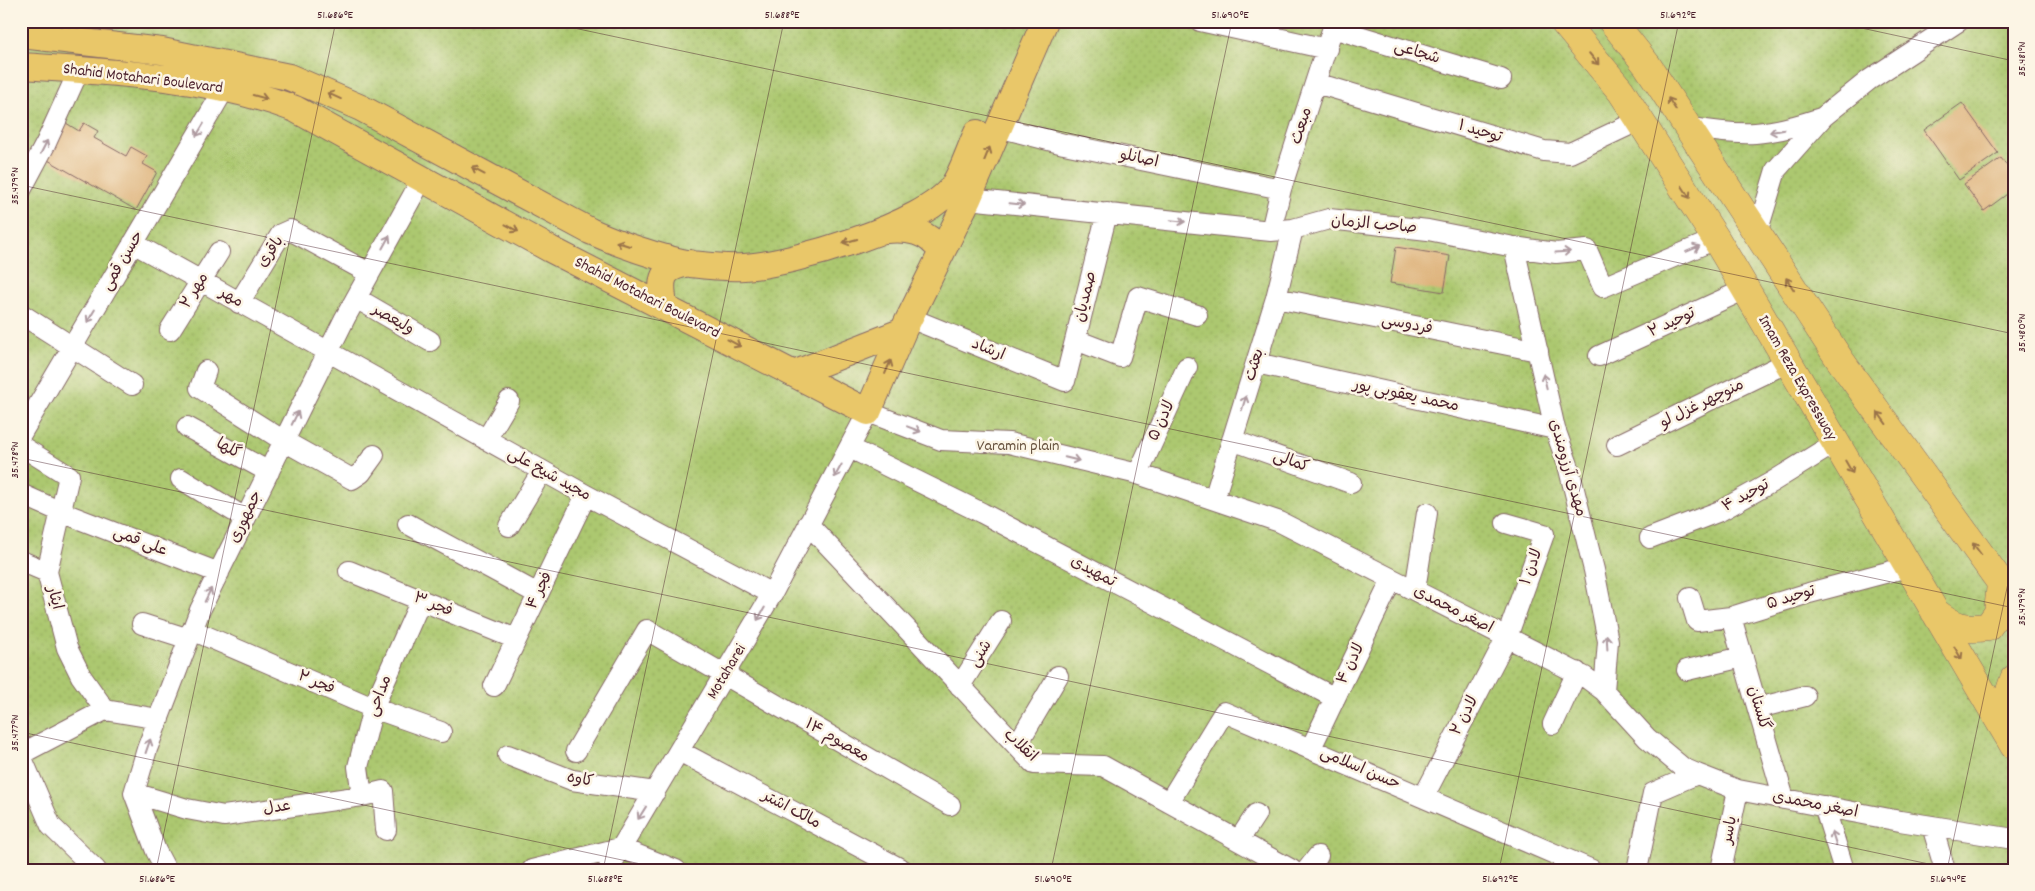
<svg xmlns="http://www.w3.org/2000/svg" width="2035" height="891" font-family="Dekko,'Playpen Sans Arabic',sans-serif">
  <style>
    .grass { fill: url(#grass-dots); stroke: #7b744d }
    .building { fill: #ddb178 }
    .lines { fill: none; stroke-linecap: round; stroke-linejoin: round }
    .minor-casing { stroke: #856766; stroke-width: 22 }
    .major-casing { stroke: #856766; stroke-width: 28 }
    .highway-casing { stroke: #856766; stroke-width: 29 }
    .minor { stroke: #fff; stroke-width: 20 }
    .major { stroke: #e9c769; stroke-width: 26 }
    .highway { stroke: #e9c769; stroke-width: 28 }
    .oneway { stroke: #9a734a }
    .oneway2 { stroke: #ae9aa0 }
    .ticks { fill: none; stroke: #4a1f2b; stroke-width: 1; stroke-opacity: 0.45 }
    .labels { text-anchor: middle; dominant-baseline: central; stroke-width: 5; stroke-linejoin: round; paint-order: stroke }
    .street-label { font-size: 16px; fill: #4a1f2b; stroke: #fcf5e5 }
    .park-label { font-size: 16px; fill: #67523f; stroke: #fcf5e5 }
    .neatline { fill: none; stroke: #4a1f2b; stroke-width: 2 }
    .ticks-label { font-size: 12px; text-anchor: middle; fill: #4a1f2b }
  </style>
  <defs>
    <pattern id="grass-dots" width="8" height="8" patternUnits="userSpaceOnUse" patternTransform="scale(1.25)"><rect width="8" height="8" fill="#acc86f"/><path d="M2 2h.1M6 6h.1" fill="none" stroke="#96ab60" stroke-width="1.8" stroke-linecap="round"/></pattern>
  </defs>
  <rect width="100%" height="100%" fill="#fcf5e5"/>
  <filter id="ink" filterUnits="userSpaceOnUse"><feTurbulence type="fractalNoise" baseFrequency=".02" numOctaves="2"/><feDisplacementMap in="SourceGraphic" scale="10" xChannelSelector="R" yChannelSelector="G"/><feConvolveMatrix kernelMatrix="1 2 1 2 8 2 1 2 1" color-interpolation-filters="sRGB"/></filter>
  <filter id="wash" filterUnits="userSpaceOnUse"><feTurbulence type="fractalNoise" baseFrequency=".0096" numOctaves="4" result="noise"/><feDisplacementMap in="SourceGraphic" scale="20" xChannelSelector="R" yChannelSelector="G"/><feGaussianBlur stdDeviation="1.12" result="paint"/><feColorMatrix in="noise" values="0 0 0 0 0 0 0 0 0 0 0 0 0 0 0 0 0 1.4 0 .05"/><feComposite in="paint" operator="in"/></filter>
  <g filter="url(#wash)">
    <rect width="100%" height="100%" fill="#f3ecd3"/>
    <path class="grass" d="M21,21H2014V870H21Z"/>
    <g id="blocks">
      <path class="building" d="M1962,103L1998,153L1959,180L1924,130Z
        M66,123L79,131L84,123L98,131L94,138L126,156L131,147L147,156L143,164L157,172L136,210L46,159Z
        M2001,158L2014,175V189L1984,211L1964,184Z
        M1396,247L1450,256L1444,292L1390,283Z"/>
    </g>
  </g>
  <g filter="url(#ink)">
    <use href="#blocks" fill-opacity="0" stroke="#856766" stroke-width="1"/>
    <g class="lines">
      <defs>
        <path id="minor" d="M1200,21L1327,49
          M1333,28L1501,79
          M1316,83L1544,151L1570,153L1640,120
          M998,127L1064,144L1281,189
          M1688,127C1744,137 1767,136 1821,118
          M21,190L46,143L79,70
          M968,199L1271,231L1293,229L1329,219L1428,230L1514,247L1556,253L1587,250L1603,287L1716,239
          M1271,231L1281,189L1335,21
          M1757,233L1776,170L1823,117L1869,80L1959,21
          M133,243L586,495L772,594
          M1514,247L1555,429L1568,465L1594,570L1608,641L1604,691
          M356,298L430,341
          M1276,298L1538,351
          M239,303L281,234L290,230L369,273
          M21,314L132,385
          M910,318L1065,381L1107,213
          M170,330L219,252
          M1076,340L1120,357L1138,297L1197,315
          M1599,356L1746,289
          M1256,363L1555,429
          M206,371L200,388L284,441L352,479L361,473L374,455
          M187,427L269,472
          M21,434L225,88
          M486,440L509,401
          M1232,440L1351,483
          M1617,445L1788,362
          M21,446L69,476L47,572L67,648L81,676L105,710
          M850,448L982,513L1335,698
          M1138,474L1187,367
          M181,479L245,518
          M21,494L61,512L219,573
          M1214,499L1276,298L1293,229
          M408,524L538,594
          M808,524L1034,764L1103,766L1292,870
          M509,526L542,471
          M1650,538L1720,511L1772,482L1835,443
          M21,561L47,572
          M349,571L516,639
          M1415,590L1427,513
          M1690,598L1697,621L1731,617L1809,593L1907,567
          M1731,617L1784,799
          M142,624L189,639
          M192,630L373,708L441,732
          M1687,670L1743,657
          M494,686L586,495
          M960,686L1001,621
          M1758,708L1805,696
          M1553,724L1577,672
          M1017,745L1058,676
          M1311,748L1392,579
          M576,751L647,630L950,805
          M679,751L903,870
          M21,754L105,710L159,719
          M508,755L572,780L655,792
          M21,756L51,826L96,870
          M134,793L187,809L224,816L362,796L383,791L386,830
          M362,796L358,767L373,708L421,600
          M1424,796L1507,637L1544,534L1506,523
          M1169,802L1224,712L1592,870
          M1824,806L1844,870
          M1932,826L1945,870
          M1239,840L1256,814
          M166,870L156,851L134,793L147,749L200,610L345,318L422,179
          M532,870L620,848L676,870
          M608,870L772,594L868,412L941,440L1009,443L1138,474L1280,522L1585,677L1604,691L1647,738L1683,768L1697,774L1738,790L1900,821L2014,839
          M1307,870L1318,856
          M1637,870L1653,793L1697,774
          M1721,870L1738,790"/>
        <path id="major" d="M21,35L162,51L289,77L361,108L590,231C619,244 659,258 691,264C708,266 727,268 744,267C792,264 926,225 953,186C963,171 969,150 977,133
          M21,66C113,72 208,76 295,109L550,249L868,412L903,331L968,199L1045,21
          M886,230C909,228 927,231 941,251
          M664,306C660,278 660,268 690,263
          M796,373L903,331"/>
        <path id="highway" d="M1563,21L1621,91L1716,239L2014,746
          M1612,21L1647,65L1840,360L2001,583L2014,604
          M1935,612C1955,627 1963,630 1988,627L1998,613L2001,583
          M2014,679L2010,691L2014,704"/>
      </defs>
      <use href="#minor" class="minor-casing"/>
      <use href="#major" class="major-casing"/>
      <use href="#highway" class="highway-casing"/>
      <use href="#minor" class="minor"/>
      <use href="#major" class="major"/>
      <use href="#highway" class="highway"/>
    </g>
    <defs><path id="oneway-shaft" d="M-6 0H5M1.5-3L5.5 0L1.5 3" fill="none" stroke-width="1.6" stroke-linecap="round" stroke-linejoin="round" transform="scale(1.25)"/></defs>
    <g class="oneway">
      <use href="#oneway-shaft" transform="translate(1594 59) rotate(50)"/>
      <use href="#oneway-shaft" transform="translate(334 96) rotate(-156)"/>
      <use href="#oneway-shaft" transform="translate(260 97) rotate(15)"/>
      <use href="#oneway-shaft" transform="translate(1672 104) rotate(-123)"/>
      <use href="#oneway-shaft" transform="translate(987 154) rotate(-68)"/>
      <use href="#oneway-shaft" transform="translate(478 171) rotate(-152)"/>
      <use href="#oneway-shaft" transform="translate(1686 192) rotate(57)"/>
      <use href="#oneway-shaft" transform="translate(512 228) rotate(29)"/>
      <use href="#oneway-shaft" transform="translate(850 241) rotate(164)"/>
      <use href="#oneway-shaft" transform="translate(623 244) rotate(-162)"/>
      <use href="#oneway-shaft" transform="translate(1790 284) rotate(-123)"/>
      <use href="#oneway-shaft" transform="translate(734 343) rotate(28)"/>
      <use href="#oneway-shaft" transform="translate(888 367) rotate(-67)"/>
      <use href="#oneway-shaft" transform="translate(1882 418) rotate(-126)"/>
      <use href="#oneway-shaft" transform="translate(1849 467) rotate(60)"/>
      <use href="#oneway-shaft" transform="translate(1977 549) rotate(-126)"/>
      <use href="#oneway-shaft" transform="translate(1958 653) rotate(60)"/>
    </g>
    <g class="oneway2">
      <use href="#oneway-shaft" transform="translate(200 130) rotate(121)"/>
      <use href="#oneway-shaft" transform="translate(1777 131) rotate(170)"/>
      <use href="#oneway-shaft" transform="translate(44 147) rotate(-63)"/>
      <use href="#oneway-shaft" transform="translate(1017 204) rotate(6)"/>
      <use href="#oneway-shaft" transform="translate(1178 221) rotate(6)"/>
      <use href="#oneway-shaft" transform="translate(386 242) rotate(-61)"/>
      <use href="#oneway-shaft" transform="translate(1693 249) rotate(-23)"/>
      <use href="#oneway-shaft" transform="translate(1563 252) rotate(-4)"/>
      <use href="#oneway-shaft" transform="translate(91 316) rotate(121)"/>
      <use href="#oneway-shaft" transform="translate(1545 381) rotate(-103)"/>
      <use href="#oneway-shaft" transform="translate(1244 403) rotate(-73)"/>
      <use href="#oneway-shaft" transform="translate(295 418) rotate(-64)"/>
      <use href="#oneway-shaft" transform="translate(914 429) rotate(21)"/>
      <use href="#oneway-shaft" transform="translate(1072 459) rotate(14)"/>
      <use href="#oneway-shaft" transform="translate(838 471) rotate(119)"/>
      <use href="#oneway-shaft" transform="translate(208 595) rotate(-64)"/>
      <use href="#oneway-shaft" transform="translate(761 614) rotate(120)"/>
      <use href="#oneway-shaft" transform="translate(1607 642) rotate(-93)"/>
      <use href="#oneway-shaft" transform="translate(148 746) rotate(-71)"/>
      <use href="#oneway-shaft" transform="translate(642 813) rotate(122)"/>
      <use href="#oneway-shaft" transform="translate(1834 838) rotate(-108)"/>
    </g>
  </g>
  <path class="ticks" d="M541,21L2014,334M1829,21L2014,61M21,185L2014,608M21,458L1957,870M21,732L669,870M156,870L336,21M603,870L784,21M1051,870L1232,21M1499,870L1679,21M1947,870L2014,555"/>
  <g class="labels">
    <g class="street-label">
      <text transform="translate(1417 53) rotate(17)">شجاعی</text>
      <text transform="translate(143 79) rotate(7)">Shahid Motahari Boulevard</text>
      <text transform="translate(1302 126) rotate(-72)">مبعث</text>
      <text transform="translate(1480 132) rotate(17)">توحید ۱</text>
      <text transform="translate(1139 159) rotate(12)">اصانلو</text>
      <text transform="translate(1374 225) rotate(5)">صاحب الزمان</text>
      <text transform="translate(271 252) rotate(-55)">باقری</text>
      <text transform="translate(123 261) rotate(-59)">حسن قمی</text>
      <text transform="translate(195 291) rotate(-58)">مهر ۲</text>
      <text transform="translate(1086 297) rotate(-76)">صمدیان</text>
      <text transform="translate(231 298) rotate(29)">مهر</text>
      <text transform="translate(647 298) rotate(27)">Shahid Motahari Boulevard</text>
      <text transform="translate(393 320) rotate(30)">ولیعصر</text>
      <text transform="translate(1672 323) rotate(-25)">توحید ۲</text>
      <text transform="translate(1407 325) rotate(11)">فردوسی</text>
      <text transform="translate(988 350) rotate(22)">ارشاد</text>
      <text transform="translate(1255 365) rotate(-73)">بعثت</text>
      <text transform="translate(1797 378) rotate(60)">Imam Reza Expressway</text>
      <text transform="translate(1406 396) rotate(12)">محمد یعقوبی پور</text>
      <text transform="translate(1702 404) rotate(-26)">منوچهر غزل لو</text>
      <text transform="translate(1162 421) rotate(-65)">لادن ۵</text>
      <text transform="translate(228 449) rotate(29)">گلها</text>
      <text transform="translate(1291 462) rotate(20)">کمالی</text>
      <text transform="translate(1567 468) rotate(74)">مهدی آرزومندی</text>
      <text transform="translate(549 475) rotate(29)">مجید شیخ علی</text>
      <text transform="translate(1746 496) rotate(-29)">توحید ۴</text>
      <text transform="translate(246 517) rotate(-64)">جمهوری</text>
      <text transform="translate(140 542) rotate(21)">علی قمی</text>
      <text transform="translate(1532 567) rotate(-70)">لادن ۱</text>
      <text transform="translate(1093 572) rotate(28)">تمهیدی</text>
      <text transform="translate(540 591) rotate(-64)">فجر ۴</text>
      <text transform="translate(54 598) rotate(75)">ایثار</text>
      <text transform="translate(1791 598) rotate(-17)">توحید ۵</text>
      <text transform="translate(433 605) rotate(22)">فجر ۳</text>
      <text transform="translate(1453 610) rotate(27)">اصغر محمدی</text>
      <text transform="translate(981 654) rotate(-58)">شنی</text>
      <text transform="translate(1351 664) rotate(-64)">لادن ۴</text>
      <text transform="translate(727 672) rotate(-59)">Motaharei</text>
      <text transform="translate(316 683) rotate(23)">فجر ۲</text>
      <text transform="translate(380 696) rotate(-69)">مداحی</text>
      <text transform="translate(1758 708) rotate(74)">گلستان</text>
      <text transform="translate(1465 716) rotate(-63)">لادن ۲</text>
      <text transform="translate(837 741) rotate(30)">۱۴ معصوم</text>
      <text transform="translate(1020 746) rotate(43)">انقلاب</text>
      <text transform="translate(1360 769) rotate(23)">حسن اسلامی</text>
      <text transform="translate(580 780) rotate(11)">کاوه</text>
      <text transform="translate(1815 805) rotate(11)">اصغر محمدی</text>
      <text transform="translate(277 808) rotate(-8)">عدل</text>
      <text transform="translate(791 810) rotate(28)">مالک اشتر</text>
      <text transform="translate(1730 830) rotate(-79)">یاسر</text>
    </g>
    <g class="park-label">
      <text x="1018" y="446">Varamin plain</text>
    </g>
  </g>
  <rect width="2035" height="891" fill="none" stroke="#fcf5e5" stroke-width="55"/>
  <rect x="28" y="28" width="1980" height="836" class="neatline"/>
  <g class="ticks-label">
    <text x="335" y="18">51.686°E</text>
    <text x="782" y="18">51.688°E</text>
    <text x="1230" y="18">51.690°E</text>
    <text x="1678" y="18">51.692°E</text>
    <text transform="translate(2021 59) rotate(-90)" y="4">35.481°N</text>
    <text transform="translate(14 186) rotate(-90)" y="4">35.479°N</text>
    <text transform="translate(2021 333) rotate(-90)" y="4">35.480°N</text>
    <text transform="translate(14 460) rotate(-90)" y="4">35.478°N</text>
    <text transform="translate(2021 607) rotate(-90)" y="4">35.479°N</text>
    <text transform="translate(14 733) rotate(-90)" y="4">35.477°N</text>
    <text x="157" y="882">51.686°E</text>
    <text x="605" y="882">51.688°E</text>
    <text x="1053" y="882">51.690°E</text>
    <text x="1500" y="882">51.692°E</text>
    <text x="1948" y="882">51.694°E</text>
  </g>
</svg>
